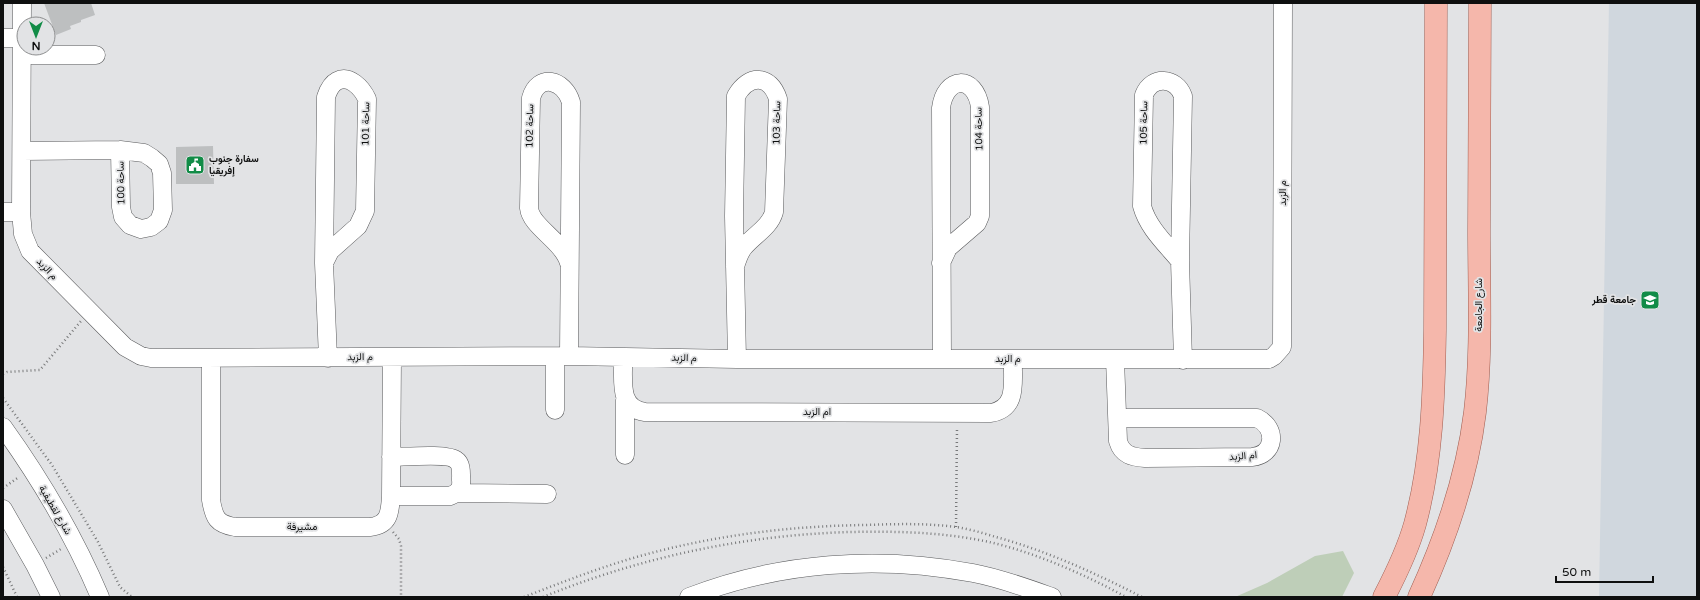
<svg xmlns="http://www.w3.org/2000/svg" width="1700" height="600" font-family="'Varela Round',Vazirmatn,sans-serif">
  <style>
    .built { fill: #d0d7de }
    .green { fill: #beceb8 }
    .building { fill: #bdbfc0 }
    .lines { fill: none; stroke-linecap: round; stroke-linejoin: round }
    .minor-casing { stroke: #595a5c; stroke-width: 19 }
    .major-casing { stroke: #a05d50; stroke-width: 23 }
    .path { stroke: #78797a; stroke-width: 2.5; stroke-dasharray: 1 3; stroke-linecap: butt }
    .minor { stroke: #fff; stroke-width: 18 }
    .major { stroke: #f5b7ab; stroke-width: 22 }
    .labels { text-anchor: middle; dominant-baseline: central; stroke-width: 3.5; stroke-linejoin: round; paint-order: stroke }
    .street-label { font-size: 10px; fill: #0e0f0f; stroke: #e2e3e5 }
    .poi-label { font-size: 10px; font-weight: bold; fill: #0e0f0f; stroke: #e2e3e5; text-anchor: start }
  </style>
  <rect width="100%" height="100%" fill="#e2e3e5"/>
  <path class="built" d="M1609,3H1697V597H1599Z"/>
  <path class="green" d="M1343,551L1354,573L1342,597H1235L1267,583L1315,556Z"/>
  <path class="building" d="M44,3H91L95,15L81,20V22L70,26L71,29L56,35Z
    M213,146L214,184H176V147Z"/>
  <g class="lines">
    <defs>
      <path id="minor" d="M22,3L21,212L23,234L30,251L125,347L141,356L151,358L569,356L737,359H1269L1274,356L1282,347L1283,3
        M3,38H22
        M22,55H96
        M22,151L120,150L144,153L152,158L159,164L162,173L163,210L159,221L151,227L141,229L130,225L123,217L121,207L120,150
        M3,212H21
        M1180,261C1166,244 1148,228 1142,206L1144,95C1152,75 1176,77 1183,96L1180,261L1183,360
        M324,263L330,251L358,226L365,211L367,99C362,88 349,74 337,81C331,84 328,91 326,97L324,263L328,358
        M941,263L948,248L977,223L980,216V107C975,74 945,76 941,108L942,359
        M735,267C737,260 739,253 744,247C754,235 770,227 774,212L778,99C770,74 749,74 736,96L734,216L737,359
        M569,356L571,102C564,79 538,73 531,98L529,208C531,227 563,241 569,263
        M555,357V410
        M623,357C624,379 617,408 645,412L991,413C1019,408 1012,381 1013,359
        M211,358V500C214,518 217,524 235,527H370C389,525 390,513 391,496L392,357
        M1115,359L1118,441C1122,455 1132,457 1145,458L1252,457C1275,455 1278,428 1257,418H1118
        M3,427C41,480 75,538 100,597
        M625,455V400
        M391,457C404,457 448,453 456,460C462,464 461,474 461,480C462,489 458,493 450,496H391
        M457,493L547,494
        M3,509L35,565L51,597
        M689,597C779,562 878,555 973,573C1000,578 1027,588 1052,597"/>
      <path id="major" d="M1384,597C1396,574 1408,549 1415,524C1432,461 1434,396 1435,330L1436,3
        M1419,597C1446,538 1467,477 1475,412C1482,352 1479,291 1479,230C1480,155 1480,79 1480,3"/>
    </defs>
    <use href="#minor" class="minor-casing"/>
    <use href="#major" class="major-casing"/>
    <path class="path" d="M3,374L7,372L40,370L81,321
      M3,398L52,465L98,542L120,587L132,597
      M3,488L19,477
      M956,527L957,428
      M393,532L399,539L401,546V597
      M46,558L61,549
      M3,567L17,597
      M524,597C560,583 596,569 633,558C709,536 787,526 865,525C895,524 926,523 956,527C969,529 983,533 996,537C1047,551 1095,573 1142,597
      M543,597C641,557 745,535 850,532C896,531 943,532 989,542C1034,552 1086,575 1126,597"/>
    <use href="#minor" class="minor"/>
    <use href="#major" class="major"/>
  </g>
  <defs>
    <symbol id="civic-square" viewBox="-11 -11 22 22"><rect x="-9" y="-9" width="18" height="18" rx="4" fill="#128c47" stroke="#e2e3e5"/><path d="M-.6-6.5H3V-4.5H.6V-3L4-1V1h2V6H-6V1h2V-1L-.6-3ZM-1.2 2.5V6h2.4V2.5Z" fill="#fff"/></symbol>
    <symbol id="university-square" viewBox="-11 -11 22 22"><rect x="-9" y="-9" width="18" height="18" rx="4" fill="#128c47" stroke="#e2e3e5"/><path d="M0-5L7-2L0 1L-7-2ZM-4 1L0 2.5L4 1V4Q0 6-4 4Z" fill="#fff"/></symbol>
  </defs>
  <g fill-rule="evenodd">
    <use href="#civic-square" x="184" y="154" width="22" height="22"/>
    <use href="#university-square" x="1639" y="289" width="22" height="22"/>
  </g>
  <g class="labels">
    <g class="street-label">
      <text transform="translate(777 123) rotate(-89)">ساحة 103</text>
      <text transform="translate(1144 123) rotate(-89)">ساحة 105</text>
      <text transform="translate(366 124) rotate(-89)">ساحة 101</text>
      <text transform="translate(530 126) rotate(-89)">ساحة 102</text>
      <text transform="translate(979 129) rotate(-91)">ساحة 104</text>
      <text transform="translate(121 183) rotate(-91)">ساحة 100</text>
      <text transform="translate(1283 193) rotate(-90)">م الزبد</text>
      <text transform="translate(47 269) rotate(46)">م الزبد</text>
      <text transform="translate(1479 305) rotate(-90)">شارع الجامعة</text>
      <text transform="translate(360 357) rotate(-1)">م الزبد</text>
      <text transform="translate(684 358) rotate(1)">م الزبد</text>
      <text x="1008" y="359">م الزبد</text>
      <text x="817" y="412">ام الزبد</text>
      <text transform="translate(1243 456) rotate(-5)">ام الزبد</text>
      <text transform="translate(55 510) rotate(60)">شارع لقطيفية</text>
      <text x="302" y="527">مشيرفة</text>
    </g>
    <g class="poi-label">
      <text x="209" y="159">سفارة جنوب<tspan x="209" dy="12">إفريقيا</tspan></text>
      <text x="1636" y="300" text-anchor="end">جامعة قطر</text>
    </g>
  </g>
  <rect width="1700" height="600" fill="none" stroke="#0e0f0f" stroke-width="8"/>
  <g transform="translate(36 36) rotate(180)"><circle r="19" fill="#e2e3e5" stroke="#8d8e8f"/>
  <path d="M0-3L7 15L0 10L-7 15Z" fill="#128c47"/>
  <text y="-6" font-size="11" font-weight="bold" text-anchor="middle" fill="#0e0f0f">N</text>
  </g>
  <path d="M1556 576v6h97v-6" fill="none" stroke="#0e0f0f" stroke-width="2"/>
  <text x="1562" y="576" font-size="12" fill="#0e0f0f" stroke="#e2e3e5" stroke-width="3" paint-order="stroke">50 m</text>
</svg>
